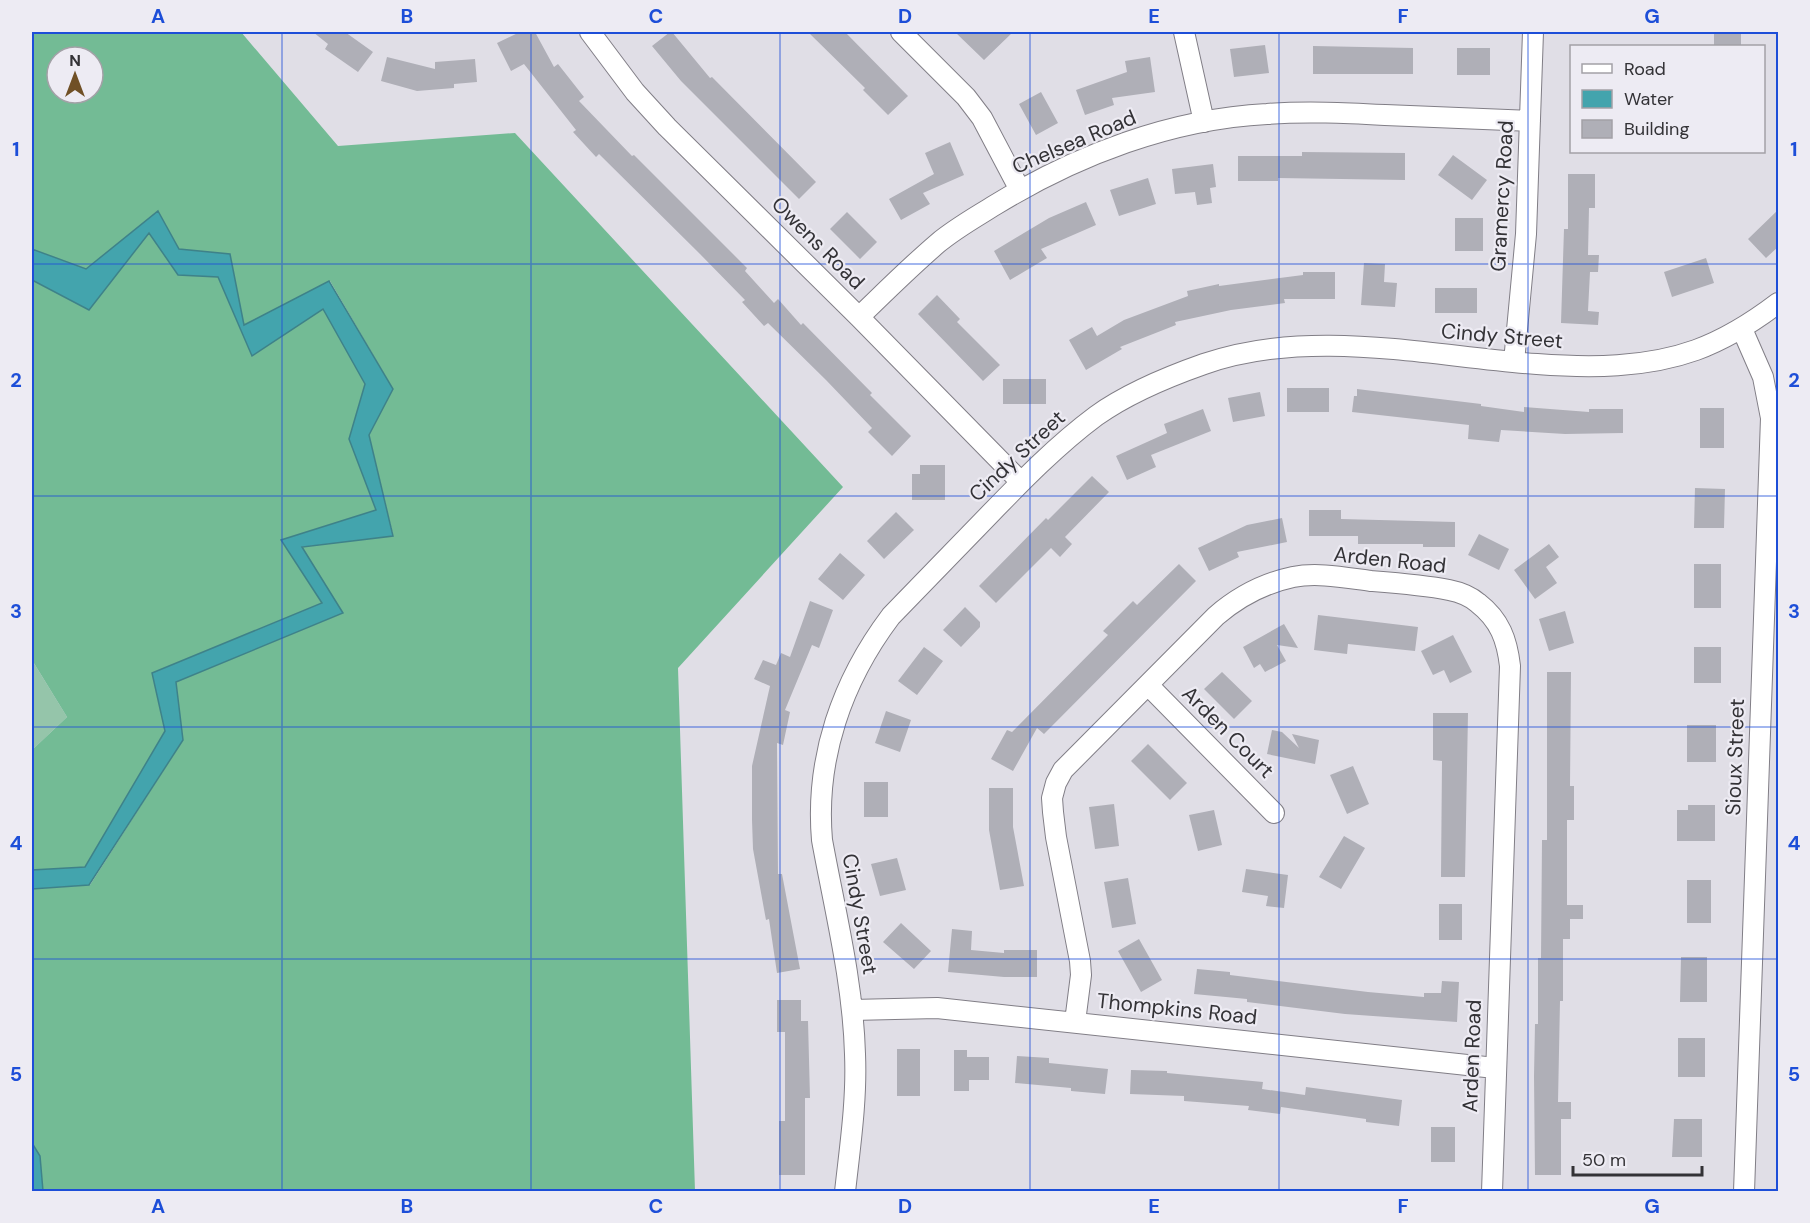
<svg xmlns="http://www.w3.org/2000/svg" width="1810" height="1223" font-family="'DM Sans',sans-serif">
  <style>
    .green { fill: #95c5aa }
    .forest { fill: #73bb95; fill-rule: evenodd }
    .water { fill: #43a4ad; stroke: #3e8289; stroke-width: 1.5 }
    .building { fill: #afafb7 }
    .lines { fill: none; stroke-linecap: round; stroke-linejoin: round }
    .minor-casing { stroke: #817e86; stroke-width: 22 }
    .minor { stroke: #fff; stroke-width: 20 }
    .grid { fill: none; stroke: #1d4ed8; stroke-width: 1.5; stroke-opacity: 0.55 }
    .labels { text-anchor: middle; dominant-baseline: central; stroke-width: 4.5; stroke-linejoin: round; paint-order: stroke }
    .street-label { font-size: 21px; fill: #333236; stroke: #edebf3 }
    .neatline { fill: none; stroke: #1d4ed8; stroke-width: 2 }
    .grid-label { font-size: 20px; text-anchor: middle; font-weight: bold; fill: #1d4ed8 }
  </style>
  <rect width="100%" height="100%" fill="#e0dee6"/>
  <path class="green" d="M32,660L67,717L32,750Z"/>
  <path class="forest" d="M32,32H241L338,146L515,133L843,487L678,668L695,1191H43L40,1156L32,1143V889L90,885L183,740L176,682L343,613L301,547L393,535L369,435L393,389L330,281L244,325L230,254L179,249L158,211L86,269L32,249ZM57,57H93V93H57Z
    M149,232L178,275L218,277L252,356L323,308L365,384L349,439L376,510L281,540L322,603L152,673L165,731L85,867L32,870V750L67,717L32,660V280L89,310Z"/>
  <path class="water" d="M158,211L179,249L230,254L244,325L329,281L393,389L369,435L393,536L302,547L343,613L176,682L183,740L89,885L32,889V870L85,867L165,731L152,673L322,603L281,540L376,510L349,439L365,384L323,309L252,356L218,277L178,275L149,233L89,310L32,280V249L86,269Z
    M32,1143L40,1156L43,1191H32Z"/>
  <path class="building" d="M313,32H345L373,52L358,72L325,49L328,44Z
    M520,32H535L554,67L558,64L584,97L579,101L632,156L634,155L747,268L745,271L774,303L778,299L801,325L803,323L872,393L870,395L911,436L892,456L868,432L872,428L826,380L768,323L764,326L742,302L745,300L700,254L599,154L596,157L573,132L576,130L524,64L511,71L497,43Z
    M670,32H672L710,78L712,77L816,182L799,199L681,81L652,46Z
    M808,32H845L908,96L888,115L863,90L865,88Z
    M955,32H1013L984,60Z
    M1714,32H1741V46H1714Z
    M1265,45L1269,73L1234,77L1230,49Z
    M1313,46L1413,48V74H1313Z
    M1457,48H1490V75H1457Z
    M387,57L435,69V62L475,59L477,82L454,84V88L417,91L381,81Z
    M1150,57L1155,92L1112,98L1114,105L1085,115L1076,90L1127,72L1125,61Z
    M1041,92L1058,123L1036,135L1019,104Z
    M950,142L964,175L923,193L930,204L901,220L889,199L934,174L925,153Z
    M1302,152L1405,153V180L1278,178V181H1238V156H1302Z
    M1453,155L1487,180L1472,200L1438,175Z
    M1213,164L1216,187L1210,188L1212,203L1197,205L1195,192L1175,194L1172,169Z
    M1568,174H1595V208H1589L1588,255H1599L1598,272H1590L1588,311L1599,312L1598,325L1561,323L1564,229H1568Z
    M1148,178L1156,204L1119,216L1110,190Z
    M1086,202L1096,225L1041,249L1047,258L1010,280L994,251L1049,218Z
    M1779,209V246L1766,258L1748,239Z
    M847,212L877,242L860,259L830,229Z
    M1455,218H1483V251H1455Z
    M1706,258L1714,283L1672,297L1664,272Z
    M1364,263L1385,264L1384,282L1397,283L1395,307L1361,305Z
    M1303,272H1335V299H1284L1285,303L1231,310L1175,322L1176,325L1120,347L1122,349L1086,370L1069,340L1092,327L1097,336L1124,320L1188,296L1187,291L1219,284V286L1303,275Z
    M1435,288H1477V313H1435Z
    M937,295L960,319L957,322L1000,365L983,381L918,314Z
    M1003,379H1046V404H1003Z
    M1287,388H1329V412H1287Z
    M1357,389L1481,404V406L1524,412V407L1589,412V409H1623V433L1565,434L1501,430L1499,442L1468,439L1469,425L1352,412L1354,396H1357Z
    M1260,392L1265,416L1233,422L1228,398Z
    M1700,408H1724V448H1700Z
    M1203,409L1211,431L1151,455L1156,467L1127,480L1116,456L1167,433L1164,424Z
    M920,465H945V500H912V474H920Z
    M1092,476L1109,492L1065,537L1072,544L1060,557L1051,548L996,603L979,586L1046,518L1048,520Z
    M1695,488L1725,489L1724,528H1694Z
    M1309,510H1341V519L1455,522V547H1423V544H1358V536H1309Z
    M896,512L914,530L884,559L867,541Z
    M1282,518L1287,542L1237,552L1239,557L1209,571L1198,548L1247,525Z
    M1479,534L1509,549L1499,570L1468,555Z
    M1549,544L1559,557L1546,567L1557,583L1535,599L1514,570Z
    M840,553L865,575L843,600L818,579Z
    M1179,564L1196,581L1044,734L1037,728L1013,771L991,759L1007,730L1012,732L1108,635L1103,631L1133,601L1137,605Z
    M1694,564H1721V608H1694Z
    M810,601L833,610L819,648L812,645L785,710L790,712L783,745L777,743L778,874H782L800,969L777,973L769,919L766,920L753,849L752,820V766L770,686L754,679L763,660L776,665L781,653L790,657Z
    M965,607L980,622V627L961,647L943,630Z
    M1565,611L1574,643L1549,651L1539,619Z
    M1318,615L1418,627L1415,651L1348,644L1347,654L1314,650Z
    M1284,624L1298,648L1277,645L1286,661L1265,672L1260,664L1254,668L1243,647Z
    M1453,635L1472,672L1450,683L1444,670L1433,675L1421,651Z
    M924,647L943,661L917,695L898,681Z
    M1694,647H1721V683H1694Z
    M1222,672L1252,701L1234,719L1204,689Z
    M1547,672H1571L1570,786H1574V820H1567V905H1583V919H1570V939H1563V1001H1560L1558,1102H1571V1119H1561V1175H1535L1534,1076L1535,1024H1538V958H1541L1542,840H1547Z
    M886,711L911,720L900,752L875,743Z
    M1433,713H1468L1465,877H1441L1442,761L1433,760Z
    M1687,725H1716V762H1687Z
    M1272,730L1282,732L1299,748L1292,734L1319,740L1315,764L1267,754Z
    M1148,744L1187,783L1170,800L1131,761Z
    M1353,766L1369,804L1347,814L1330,775Z
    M864,782H888V817H864Z
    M989,788H1013V827L1024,886L1000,890L989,830Z
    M1114,804L1119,846L1095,849L1089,807Z
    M1688,805H1715V841H1677V810H1688Z
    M1214,810L1222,845L1198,851L1189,815Z
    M1344,836L1365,848L1341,889L1319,877Z
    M897,858L906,890L880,896L871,864Z
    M1246,869L1288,875L1284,908L1266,906L1268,896L1242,892Z
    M1128,878L1136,924L1112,928L1104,882Z
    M1687,880H1711V923H1687Z
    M1439,904H1462V940H1439Z
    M901,923L931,951L914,969L883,942Z
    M952,929L972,931L971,950L1004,953V950H1037V977H1004L948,972Z
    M1139,939L1162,980L1141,992L1118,951Z
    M1681,957H1707V1002H1680Z
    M1197,969L1230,972V975L1368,992L1424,997V993H1441L1442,981L1459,982L1457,1022L1345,1014L1247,1002V999L1194,994Z
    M777,1000H801V1021H808L810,1098H805V1175H779V1121H785V1032H777Z
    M1678,1038H1705V1077H1678Z
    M897,1049H920V1096H897Z
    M954,1050H967V1057H989V1080H969V1091H954Z
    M1017,1056L1049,1058V1063L1108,1069L1105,1094L1071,1091V1088L1015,1083Z
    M1131,1070L1167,1071V1073L1263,1082L1262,1089L1305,1095L1306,1087L1402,1100L1399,1126L1366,1122V1119L1281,1107L1280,1114L1248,1110L1249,1106L1184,1101V1096L1130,1094Z
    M1674,1119H1702V1157H1672Z
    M1431,1127H1455V1162H1431Z"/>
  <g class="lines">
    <defs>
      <path id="minor" d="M590,32L635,92L667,127L859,317L1021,482
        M901,32L966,97L982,118L1020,190
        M1184,32L1204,122
        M859,317C885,292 911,266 938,243C956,228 976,217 995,205C1077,155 1171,119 1267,114C1306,111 1346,113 1385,115C1433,117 1481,119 1530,121
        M1742,329L1763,377L1771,418L1744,1192
        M1514,362L1526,234L1533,32
        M1148,685L1274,813
        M852,1010L937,1008L1495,1068
        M1075,1022L1081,975L1080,961L1056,837L1053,812L1052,798L1056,783L1063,770L1216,616C1238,597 1265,583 1293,577C1318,572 1347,578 1371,581C1397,583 1424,585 1449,590C1459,592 1470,596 1478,603C1500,620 1507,640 1510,666L1492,1192
        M845,1192C850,1146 857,1100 855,1054C853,982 835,911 822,840C815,758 842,681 891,616C924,582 956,549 989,515C1022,481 1057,445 1096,416C1128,393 1167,377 1204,364C1310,327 1428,356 1537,364C1590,368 1646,368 1696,350C1726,339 1753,322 1778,303"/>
    </defs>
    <use href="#minor" class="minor-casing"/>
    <use href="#minor" class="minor"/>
  </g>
  <path class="grid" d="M282,32V1192M531,32V1192M780,32V1192M1030,32V1192M1279,32V1192M1528,32V1192M32,264H1778M32,496H1778M32,727H1778M32,959H1778"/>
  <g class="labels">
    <g class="street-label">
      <text transform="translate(1074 142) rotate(-23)">Chelsea Road</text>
      <text transform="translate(1502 196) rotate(-87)">Gramercy Road</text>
      <text transform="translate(818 243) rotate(45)">Owens Road</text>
      <text transform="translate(1502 336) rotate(5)">Cindy Street</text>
      <text transform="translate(1017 456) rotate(-43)">Cindy Street</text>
      <text transform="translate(1390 560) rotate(6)">Arden Road</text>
      <text transform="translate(1228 732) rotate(45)">Arden Court</text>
      <text transform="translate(1735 757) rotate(-88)">Sioux Street</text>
      <text transform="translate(860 914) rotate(80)">Cindy Street</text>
      <text transform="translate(1177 1009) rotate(6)">Thompkins Road</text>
      <text transform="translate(1472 1056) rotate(-88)">Arden Road</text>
    </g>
  </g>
  <rect width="1810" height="1223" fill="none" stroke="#edebf3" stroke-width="66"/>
  <rect x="1570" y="45" width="195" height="108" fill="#edebf3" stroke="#a3a1a7" stroke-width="1.5"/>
  <rect x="1582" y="64" width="30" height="9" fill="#ffffff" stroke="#a3a1a7" stroke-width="1.5"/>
  <text x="1624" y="75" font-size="18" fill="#333236">Road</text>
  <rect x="1582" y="90" width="30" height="18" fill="#43a4ad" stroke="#a3a1a7" stroke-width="1.5"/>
  <text x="1624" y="105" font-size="18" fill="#333236">Water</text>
  <rect x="1582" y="120" width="30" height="18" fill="#afafb7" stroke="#a3a1a7" stroke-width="1.5"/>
  <text x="1624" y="135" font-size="18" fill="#333236">Building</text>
  <g transform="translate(75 75)"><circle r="28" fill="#edebf3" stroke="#a3a1a7" stroke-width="1.5"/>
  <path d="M0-4.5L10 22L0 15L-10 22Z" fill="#705026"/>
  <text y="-9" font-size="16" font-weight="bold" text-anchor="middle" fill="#333236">N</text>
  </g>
  <path d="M1573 1166v9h129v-9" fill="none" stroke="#333236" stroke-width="3"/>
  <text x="1582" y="1166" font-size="18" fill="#333236" stroke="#edebf3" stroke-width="4.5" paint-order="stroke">50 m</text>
  <rect x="33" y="33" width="1744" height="1157" class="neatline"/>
  <g class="grid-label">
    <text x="158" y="23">A</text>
    <text x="407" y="23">B</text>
    <text x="656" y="23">C</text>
    <text x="905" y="23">D</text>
    <text x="1154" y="23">E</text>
    <text x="1403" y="23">F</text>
    <text x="1652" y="23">G</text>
    <text x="16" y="156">1</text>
    <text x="1794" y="156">1</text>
    <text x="16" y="387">2</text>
    <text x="1794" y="387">2</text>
    <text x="16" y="618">3</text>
    <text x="1794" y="618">3</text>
    <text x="16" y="850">4</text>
    <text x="1794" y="850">4</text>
    <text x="16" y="1081">5</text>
    <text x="1794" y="1081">5</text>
    <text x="158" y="1213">A</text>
    <text x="407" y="1213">B</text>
    <text x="656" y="1213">C</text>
    <text x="905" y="1213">D</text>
    <text x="1154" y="1213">E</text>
    <text x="1403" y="1213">F</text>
    <text x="1652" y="1213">G</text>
  </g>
</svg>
